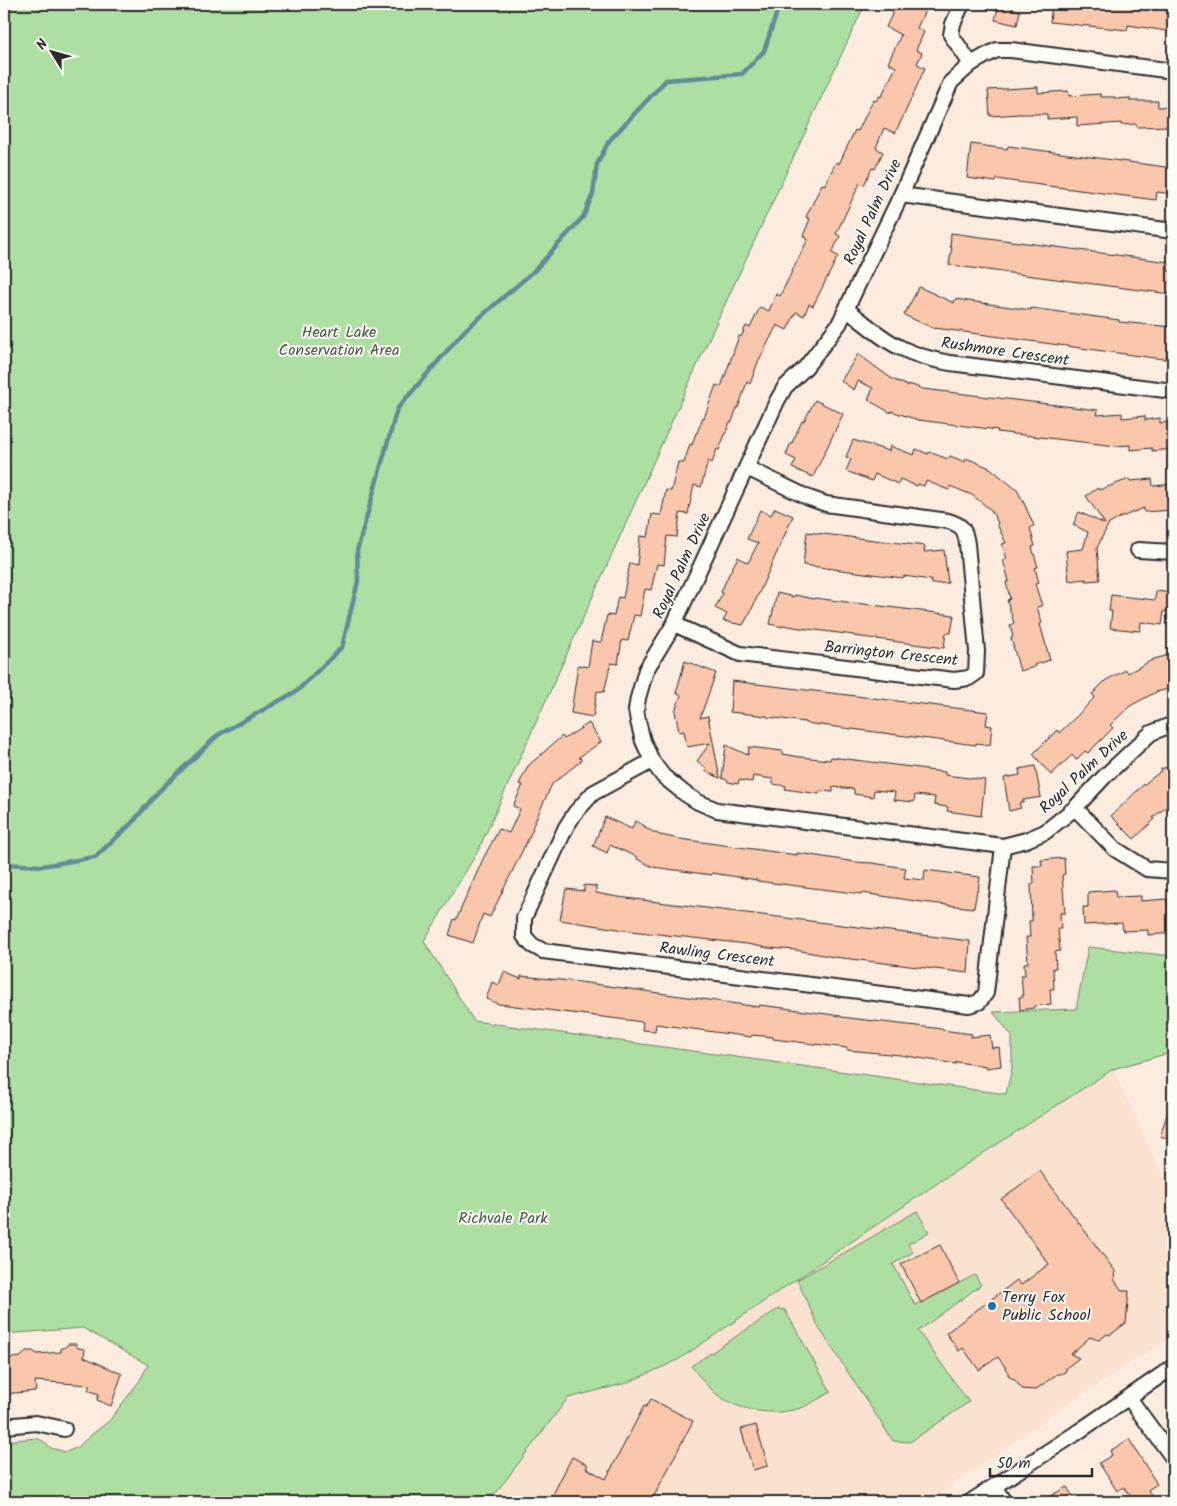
<svg xmlns="http://www.w3.org/2000/svg" width="1177" height="1506" font-family="Kalam,sans-serif">
  <style>
    .built { fill: #fbe1d0 }
    .green { fill: #acdfa1; stroke: #6c8566 }
    .lines { fill: none; stroke-linecap: round; stroke-linejoin: round }
    .stream { stroke: #5f8c99; stroke-width: 4.5 }
    .building { fill: #fac6ac; stroke: #2b2b2b }
    .minor-casing { stroke: #2b2b2b; stroke-width: 18 }
    .minor { stroke: #fdfcf7; stroke-width: 14 }
    .poi-dot { fill: #1f6fb2; stroke: #fdfcf7; stroke-width: 2 }
    .labels { text-anchor: middle; dominant-baseline: central; stroke-width: 4; stroke-linejoin: round; paint-order: stroke }
    .street-label { font-size: 16px; fill: #2b2b2b; stroke: #fdfcf7 }
    .park-label { font-size: 16px; fill: #4b5848; stroke: #fdfcf7 }
    .poi-label { font-size: 16px; fill: #2b2b2b; stroke: #fdfcf7; text-anchor: start }
  </style>
  <rect width="100%" height="100%" fill="#fcece0"/>
  <filter id="ink" filterUnits="userSpaceOnUse"><feTurbulence type="fractalNoise" baseFrequency=".02" numOctaves="2"/><feDisplacementMap in="SourceGraphic" scale="10" xChannelSelector="R" yChannelSelector="G"/><feConvolveMatrix kernelMatrix="1 2 1 2 8 2 1 2 1" color-interpolation-filters="sRGB"/></filter>
  <g filter="url(#ink)">
    <path class="built" d="M1113,1069L1173,1198V1335L1066,1405L929,1502H489L568,1398L627,1383L678,1360L942,1180Z"/>
    <path class="green" d="M4,4H865L718,319L478,851L424,941L474,1021L1006,1094L1012,1068V1036L993,1012L1076,1009L1088,947L1173,956V1052L1113,1069L942,1180L678,1360L627,1383L568,1398L489,1502H4V1441L36,1438L43,1441L51,1448L66,1452L78,1447L91,1435L109,1421L140,1380L148,1365L83,1328L4,1334Z
      M917,1211L929,1232L908,1244L913,1252L893,1264L915,1305L975,1275L981,1285L918,1331L969,1402L910,1442L893,1441L819,1328L797,1280Z
      M778,1309L785,1310L831,1392C821,1397 811,1404 801,1408C772,1417 732,1411 711,1389C703,1382 697,1373 691,1366Z"/>
    <g class="lines">
      <path class="stream" d="M4,864L42,866L95,857L132,823L158,792L218,735L297,691L342,647L358,581L357,551L397,409L465,330L534,271L583,217L593,194L597,164L609,141L666,80L742,74L764,51L777,12L774,4"/>
    </g>
    <path class="building" d="M897,4H928L917,28L924,32L916,50L922,53L917,64L925,68L904,115L895,133L884,128L876,148L883,152L875,169L872,168L864,185L860,183L836,234L840,236L832,253L838,256L813,306L809,304L804,316L796,312L787,330L777,325L758,362L750,384L747,382L738,408L737,407L732,422H730L719,450L717,449L712,463L708,461L701,487L694,485L688,514L680,513L677,537L667,536L664,565L657,564L651,590L645,589L640,616L634,615L628,641L622,640L618,664L611,663L604,692L597,691L593,717L571,713L578,665L588,667L592,641L601,642L607,615L614,616L618,597L623,598L630,563L637,565L640,536L648,537L652,514L661,515L666,490L671,491L678,462L684,463L690,444L692,445L696,433H697L703,417L704,418L716,385L721,387L739,336L741,337L746,326L750,328L760,307L769,311L776,294L780,296L808,239L803,236L810,219L806,217L822,184L825,185L836,162L839,164L855,130L858,131L873,100L876,101L879,96L881,97L896,67L888,63L901,35L886,27Z
      M999,4H1013L1012,9L1020,11L1017,25L995,20Z
      M1052,4H1134L1173,10V32L1128,25L1127,30L1050,22Z
      M1038,87V93L1068,91L1069,96L1101,94V97H1115V99L1130,98V101H1158V107L1173,106V126L1137,127L1136,124L1121,125V123L1077,126V117L1047,119V114H1019L990,116L988,90Z
      M971,144L1007,149L1008,146L1173,168V194L1157,192L1156,200L1010,181L997,179L996,182L967,178Z
      M951,233L1169,262L1168,271H1173L1170,294L949,265L952,247H950Z
      M919,287L954,303L955,299L1031,310V308L1119,320V322L1173,327V353L1167,352L1166,359L1154,358L935,328V329L904,315Z
      M858,354L892,379L908,386L909,384L923,389L1098,410L1097,415L1122,413V418L1145,416V420L1160,418V423L1173,422V449L1152,451V448L1130,450V445L1116,446L997,432L998,430L918,420L891,411V413L868,400L873,388L858,381L854,390L841,381Z
      M815,400L843,414L813,477L792,468L796,460L786,455L791,442L792,443L802,421H804Z
      M853,440L889,451L890,446L914,455L916,449L928,454L929,452L948,459L950,456L965,462L966,458L990,468L1017,490L1024,503L1034,526L1030,528L1035,546L1032,547L1038,567L1035,568L1039,583L1035,584L1042,606L1037,607L1042,623L1040,624L1050,660L1034,665L1035,667L1020,671L1011,638L1013,637L1010,625L1014,623L1007,600L1010,599L1006,582L1009,581L1003,560L1007,559L1002,544L1006,543L997,524L998,523L991,510L972,495L950,486L949,490L926,481L924,486L918,484L917,486L900,479L898,484L875,474L872,481L846,471L851,459L846,457Z
      M1129,479L1130,481L1152,479L1153,486L1173,484V510L1144,512V508L1119,518L1108,525L1097,548L1100,580L1086,581V579L1069,581L1066,551L1083,549L1088,532L1073,525L1079,512L1105,524L1086,496L1098,488L1099,490Z
      M775,508L793,516L751,611L743,625L723,621L727,614L715,608L723,593L721,592L728,576L738,557L748,563L758,543L747,539L760,510L771,515Z
      M807,532L925,546L924,552L944,550L948,583L932,584L931,580L904,576L903,578L803,565Z
      M1156,591L1173,593V612L1164,611L1162,625L1141,622L1140,631L1110,628L1112,611H1109L1111,595L1155,600Z
      M777,593L794,597L795,595L814,599V598L954,615L951,633H946L944,648L854,636V635L800,628L783,625V627L770,624Z
      M1173,654V688L1156,692L1130,706L1110,725L1113,728L1088,753L1085,751L1076,760L1072,755L1051,775L1033,754L1057,730L1059,733L1078,715L1095,697L1092,694L1106,680L1126,670L1128,673L1154,659Z
      M685,661L716,673L700,718L708,716L720,778L705,771L706,768L697,761L710,743L687,747L684,731L679,732L675,711L681,695L676,693Z
      M732,681L988,712L986,725L992,726L990,745L976,743V745L805,723V722L767,717V716L730,712Z
      M589,723L601,742L579,757L582,760L552,784L532,828L533,829L490,917L483,914L473,943L449,935L454,919L456,920L483,859L499,829L509,833L520,809L513,806L523,785L519,784L528,766L562,736L564,739Z
      M726,745L748,755L749,747L783,751V754L800,757L830,760L831,757L927,769V770L945,772V775L985,780L981,816L947,811L948,807L934,805L935,797L915,795L914,802L894,800L895,792L874,790L873,797L854,794V789L833,787V792L820,791L819,794L785,789L786,786L773,784V779L753,776L752,782L739,780L738,784L728,782V781L722,778Z
      M1173,765V801L1153,818L1155,819L1134,839L1111,816L1142,786L1161,771V769Z
      M1035,766L1041,797L1023,800L1024,802L1019,803L1021,808L1009,811L1004,778L1020,775L1019,769Z
      M605,817L632,829L635,821L645,826V828L660,835L680,839L797,855V853L805,854L855,862L872,863L906,868L904,878L924,880L925,870L980,877L978,891L977,890L974,908L922,902L862,893V894L757,881V880L712,873V875L653,867L637,859V857L610,845L607,853L593,846Z
      M1064,858L1065,874L1062,875L1065,913H1060L1061,929H1058L1060,951L1055,952L1056,968H1053L1054,989H1050L1051,1004L1034,1006V1008L1020,1010L1019,997H1023L1021,975H1025L1024,963H1028L1026,937H1030L1029,921H1032L1031,884H1034L1033,866H1042L1041,860Z
      M584,885L596,886V893L618,897L970,941L968,973L834,957L796,950L768,948L747,944L631,931L560,920L566,889L584,891Z
      M1115,890L1116,897L1141,896V901L1167,899L1168,914H1173V933L1148,935V930L1123,931L1122,923L1084,925L1083,907H1088V892Z
      M504,972L521,979V976L580,982L759,1007V1005L784,1008L841,1016V1017L942,1029V1030L972,1034L971,1037L990,1035L992,1048L999,1047L1001,1066L986,1068V1066L956,1062V1064L900,1055L847,1050V1048L773,1039V1037L752,1035L751,1037L656,1024L655,1031L642,1030L643,1022L499,1004L486,999L492,982L499,985Z
      M1171,1102L1173,1103V1140L1160,1136Z
      M1040,1171L1115,1271L1114,1279L1122,1291H1129L1126,1323L1110,1335L1107,1334L1099,1340L1090,1337L1071,1354L1079,1358L1066,1368V1371L1061,1374H1057L1035,1390L1022,1389L1014,1379L1011,1378L1008,1375V1371L998,1357L979,1370L963,1348L959,1351L946,1333L1017,1280L1021,1285L1049,1264L1001,1199Z
      M940,1245L959,1283L921,1303L901,1264Z
      M68,1344H76L78,1348L85,1349L84,1357L122,1374L111,1406L97,1400L99,1394L88,1390L90,1385L35,1381L36,1391L4,1394V1359L21,1357L26,1351H33L37,1354L61,1352V1348H64Z
      M651,1399L693,1421L651,1502H549L572,1457L588,1465L586,1468L606,1479L644,1406L646,1407Z
      M756,1425L768,1466L753,1470L741,1429Z
      M1129,1439L1157,1484L1148,1490L1157,1502H1135L1124,1487L1117,1491L1099,1463L1112,1455L1110,1451Z
      M1067,1487L1076,1502H1039Z"/>
    <g class="lines">
      <defs>
        <path id="minor" d="M962,4L953,24L951,35L971,64
          M1173,71L1011,50H997L985,56L971,64L951,82L901,195L839,324L805,368L785,387L777,401L674,624L646,670L638,698L636,710L638,721L643,741L652,761L663,776L684,793L698,802L717,810L1003,846L1026,840L1045,832L1075,808L1105,776L1151,733L1173,724
          M901,195L1173,231
          M846,309C864,322 881,339 901,348C917,356 933,360 950,363L1173,391
          M1138,550L1173,552
          M674,624L740,654L954,680L969,678L976,673L977,651L967,544C965,529 962,525 948,521L826,504L809,498L747,468
          M652,761L593,793L575,813L566,827L524,918V936L532,945L543,951L969,1005L979,1002L986,993L1003,846
          M1075,808L1115,849L1147,869L1173,871
          M1129,1398L1173,1458
          M4,1426L36,1423L64,1429
          M994,1486L1004,1502
          M970,1502L1075,1434L1173,1367"/>
      </defs>
      <use href="#minor" class="minor-casing"/>
      <use href="#minor" class="minor"/>
    </g>
  </g>
  <circle class="poi-dot" cx="992" cy="1306" r="5"/>
  <g class="labels">
    <g class="street-label">
      <text transform="translate(873 212) rotate(-65)">Royal Palm Drive</text>
      <text transform="translate(1005 352) rotate(8)">Rushmore Crescent</text>
      <text transform="translate(682 566) rotate(-65)">Royal Palm Drive</text>
      <text transform="translate(891 654) rotate(6)">Barrington Crescent</text>
      <text transform="translate(1084 772) rotate(-43)">Royal Palm Drive</text>
      <text transform="translate(717 955) rotate(7)">Rawling Crescent</text>
    </g>
    <g class="park-label">
      <text x="339" y="332">Heart Lake<tspan x="339" dy="18">Conservation Area</tspan></text>
      <text x="503" y="1218">Richvale Park</text>
    </g>
    <g class="poi-label">
      <text x="1002" y="1297">Terry Fox<tspan x="1002" dy="18">Public School</tspan></text>
    </g>
  </g>
  <rect width="1177" height="1506" fill="none" stroke="#fdfcf7" stroke-width="20"/>
  <rect x="10" y="10" width="1157" height="1486" fill="none" stroke="#2b2b2b" stroke-width="2" filter="url(#ink)"/>
  <g transform="translate(52 52) rotate(307)" stroke="#fdfcf7" stroke-width="4" paint-order="stroke">
  <path d="M0-4L9 19L0 12L-9 19Z" fill="#2b2b2b"/>
  <text y="-8" font-size="14" font-weight="bold" text-anchor="middle" fill="#2b2b2b">N</text>
  </g>
  <path d="M990 1468v8h102v-8" fill="none" stroke="#2b2b2b" stroke-width="2.5"/>
  <text x="997" y="1468" font-size="15" fill="#2b2b2b" stroke="#fdfcf7" stroke-width="4" paint-order="stroke">50 m</text>
</svg>
